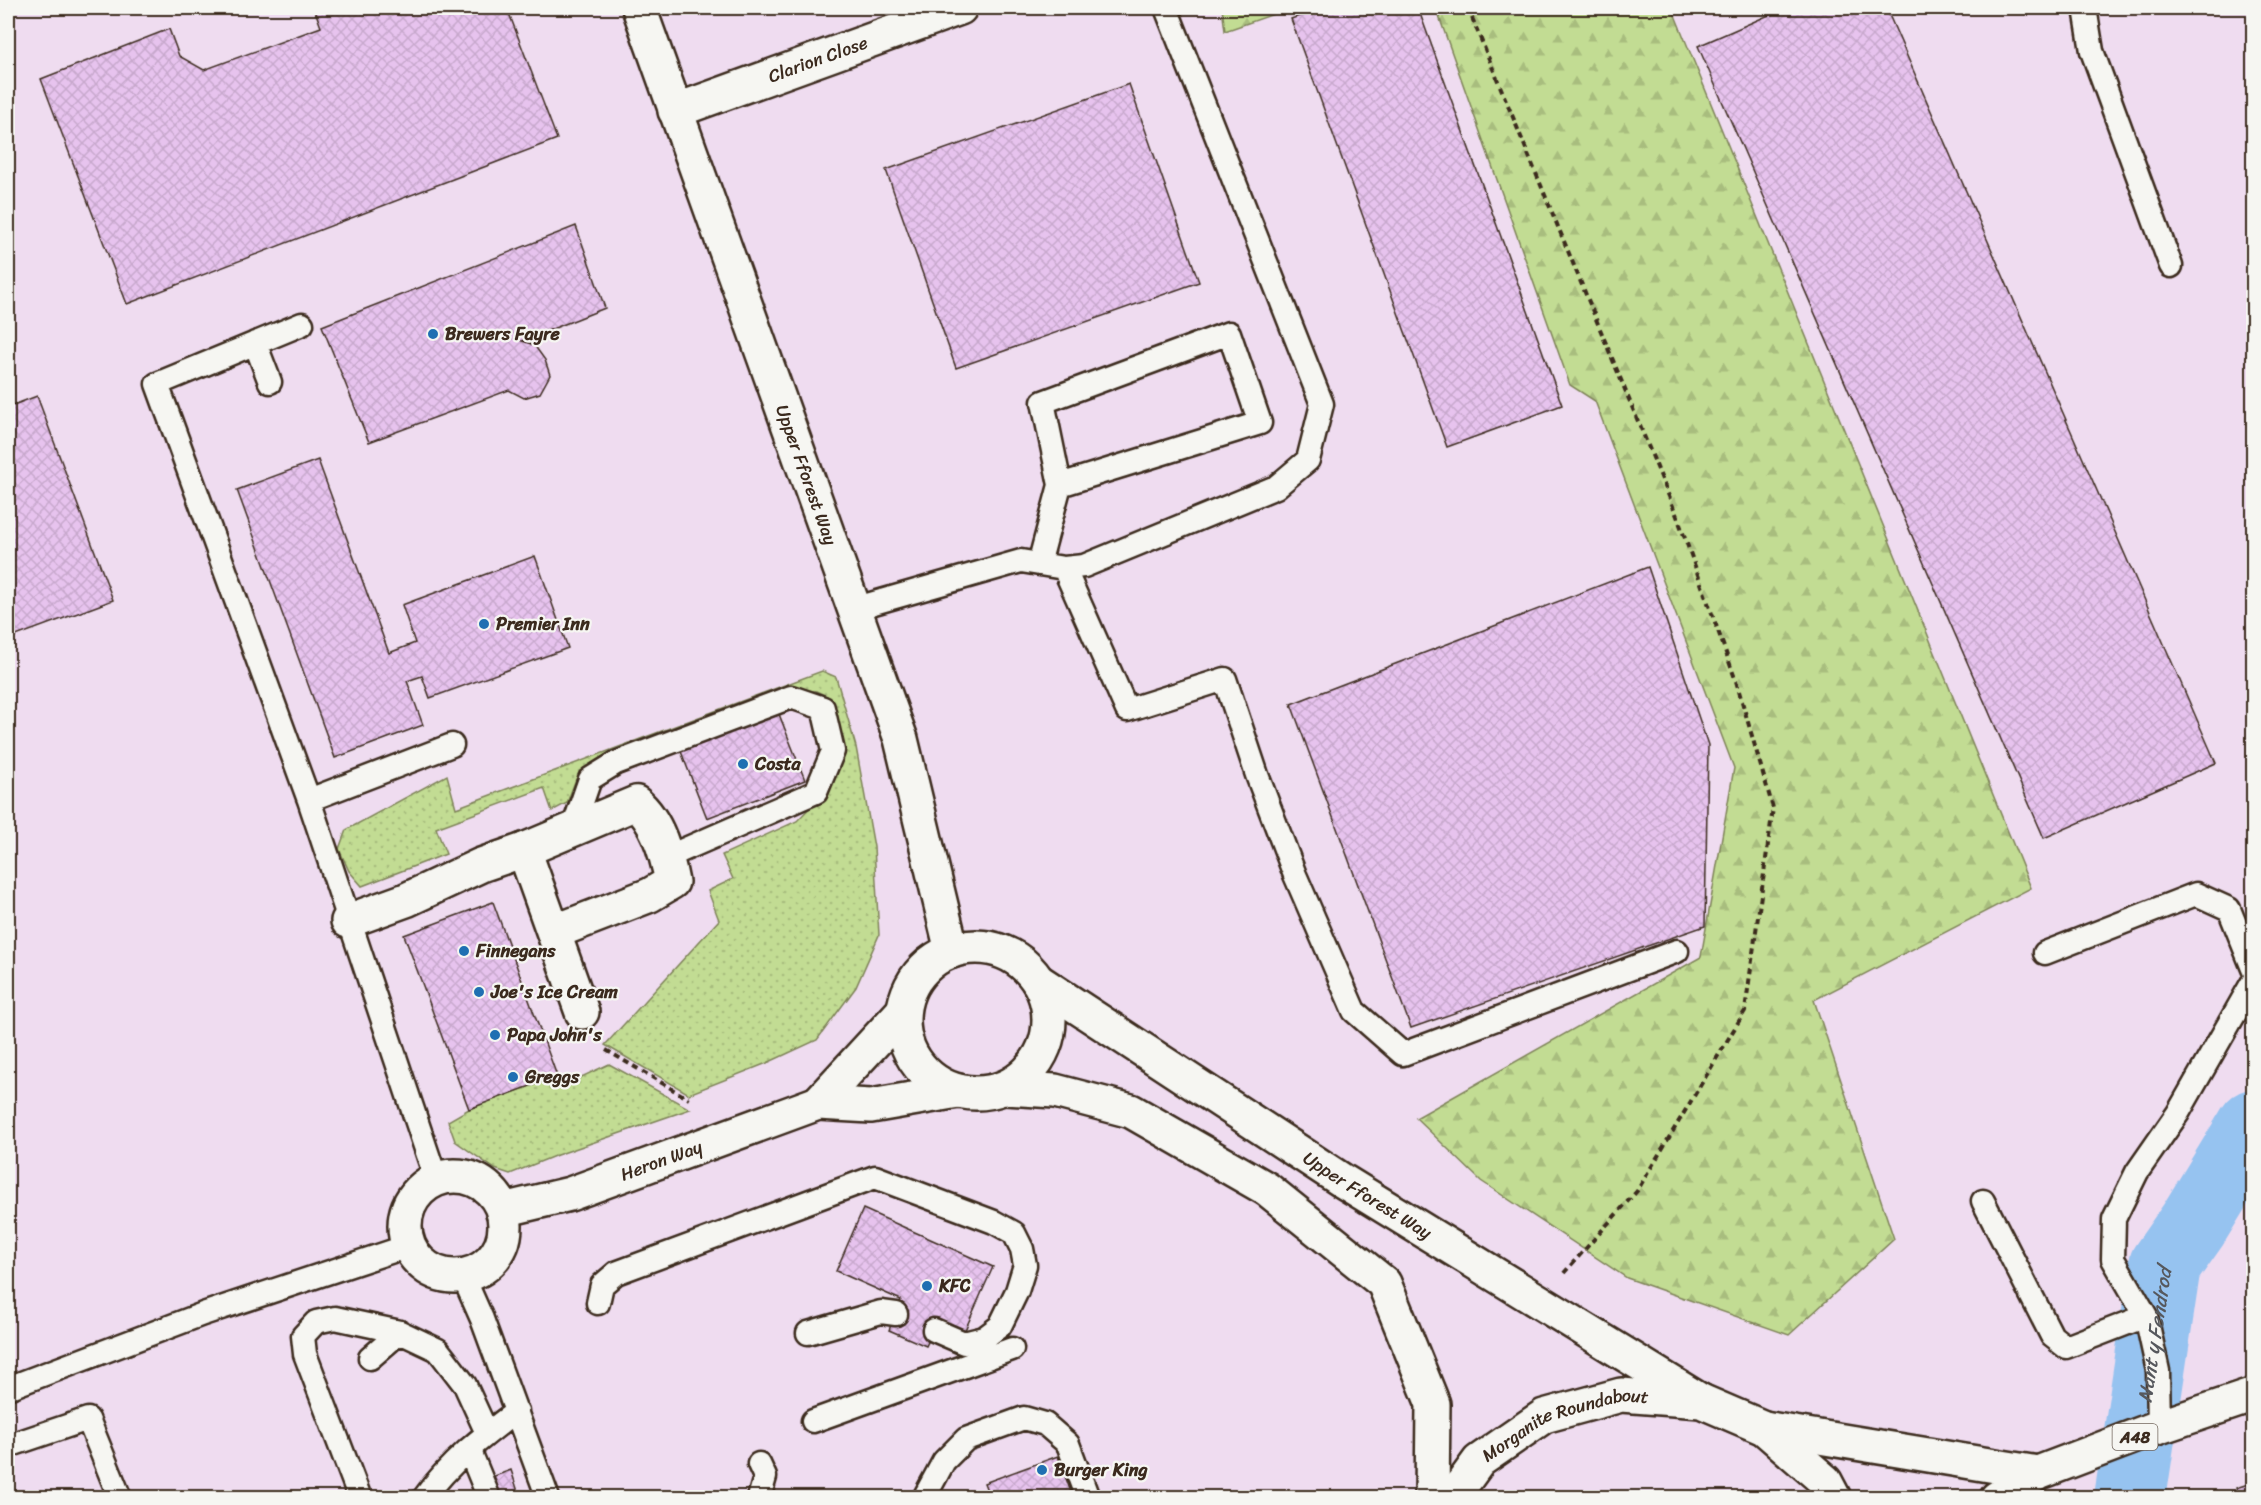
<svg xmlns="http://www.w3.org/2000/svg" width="2261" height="1505" font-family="Sriracha,sans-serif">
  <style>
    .built { fill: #efdcf0 }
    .green { fill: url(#green-dots); stroke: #7e8358; stroke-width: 1.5 }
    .forest { fill: url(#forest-firs); stroke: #7e8358; stroke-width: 1.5 }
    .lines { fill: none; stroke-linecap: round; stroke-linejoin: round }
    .river { stroke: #96c3f0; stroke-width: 72 }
    .building { fill: url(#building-cross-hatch); stroke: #3b2a1e; stroke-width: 1.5 }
    .service-casing { stroke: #3b2a1e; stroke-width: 27 }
    .minor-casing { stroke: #3b2a1e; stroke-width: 38 }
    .primary-casing { stroke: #3b2a1e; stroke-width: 38 }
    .path { stroke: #3b2a1e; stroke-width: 4; stroke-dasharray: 6 4.5; stroke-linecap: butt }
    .service { stroke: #f6f6f2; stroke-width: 22 }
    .minor { stroke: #f6f6f2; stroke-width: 33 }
    .primary { stroke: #f6f6f2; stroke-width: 33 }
    .poi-dot { fill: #1f6fb2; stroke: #f6f6f2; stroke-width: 2 }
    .labels { text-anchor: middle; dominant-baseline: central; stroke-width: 4.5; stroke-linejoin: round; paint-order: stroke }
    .shield { fill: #f6f6f2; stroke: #73675e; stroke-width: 1.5 }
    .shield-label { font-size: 16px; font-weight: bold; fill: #3b2a1e }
    .street-label { font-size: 18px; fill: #3b2a1e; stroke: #f6f6f2 }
    .poi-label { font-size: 18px; font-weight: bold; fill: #3b2a1e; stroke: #f6f6f2; text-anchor: start }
    .water-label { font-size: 20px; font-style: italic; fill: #56585d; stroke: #f6f6f2 }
  </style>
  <defs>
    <pattern id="green-dots" width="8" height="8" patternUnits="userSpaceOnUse" patternTransform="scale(1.5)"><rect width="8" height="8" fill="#c2dc93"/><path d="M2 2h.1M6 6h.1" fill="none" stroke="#a8bd7e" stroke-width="1.8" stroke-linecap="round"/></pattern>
    <pattern id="forest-firs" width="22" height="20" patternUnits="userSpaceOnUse" patternTransform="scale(1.5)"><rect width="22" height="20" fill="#c2dc93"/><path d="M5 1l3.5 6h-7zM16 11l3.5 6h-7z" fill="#a8bd7e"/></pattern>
    <pattern id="building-cross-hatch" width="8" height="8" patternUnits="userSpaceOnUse" patternTransform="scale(1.5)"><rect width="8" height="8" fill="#e7c3ee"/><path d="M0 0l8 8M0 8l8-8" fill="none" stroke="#c7a8cc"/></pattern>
  </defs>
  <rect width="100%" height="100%" fill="#f2e7f1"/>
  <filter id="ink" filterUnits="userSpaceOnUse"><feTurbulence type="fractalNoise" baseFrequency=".0167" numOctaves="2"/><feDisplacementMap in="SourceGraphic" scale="12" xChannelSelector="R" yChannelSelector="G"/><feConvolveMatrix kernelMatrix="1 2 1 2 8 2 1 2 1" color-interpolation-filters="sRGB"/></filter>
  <g filter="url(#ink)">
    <path class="built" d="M8,8H2253V1497H8Z"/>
    <path class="green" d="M822,671L836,677L856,747L874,847L879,935L856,987L817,1040L767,1063L689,1094L605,1045L719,920L708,891L733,879L722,855L797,821L820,797L837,770L842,749L835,716L827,696L816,691L800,690L613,760L576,779L567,803L552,811L544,788L436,828L446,854L362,886L349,871L339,849L346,830L447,775L456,808Z
      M609,1064L690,1109L557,1155L510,1174L495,1169L455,1141L448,1121L469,1109L557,1076L573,1081Z"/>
    <path class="forest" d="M1222,8H1291L1225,31Z
      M1436,8H1672L2031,888L1814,1000L1894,1239L1789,1335L1627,1278L1481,1181L1416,1118L1701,957L1734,768L1595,401L1570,385Z"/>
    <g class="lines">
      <path class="river" id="s1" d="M2130,1498L2165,1265L2193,1225L2254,1125"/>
    </g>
    <path class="building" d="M314,8H507L557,139L127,304L41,79L169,29L179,56L204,70L321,27Z
      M1322,8H1418L1562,405L1447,447L1291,19Z
      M1785,8H1886L2216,763L2044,838L1698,46Z
      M1129,84L1199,282L956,368L886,170Z
      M576,226L605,308L522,341L534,345L545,360L550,375L540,393L524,398L509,390L369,442L322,326Z
      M37,396L113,600L8,639V407Z
      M318,460L389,653L415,643L402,605L535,556L568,648L430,698L422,676L407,681L423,725L335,758L237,490Z
      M1648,567L1708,745L1705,926L1411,1028L1291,704Z
      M775,704L805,780L707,818L680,749Z
      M493,902L557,1076L469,1109L404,935Z
      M863,1209L993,1267L965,1330L939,1319L926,1346L889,1330L901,1300L836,1271Z
      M1058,1456L1073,1498H990L984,1483Z
      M511,1470L520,1498H499L492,1477Z
      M2254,1482V1498H2240L2236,1488Z"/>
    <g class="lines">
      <defs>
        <path id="service" d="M2085,8L2092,51L2171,266
          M302,324L157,384L309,800L436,1179
          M255,343L270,382
          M1039,564L1060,485L1043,402L1229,333L1260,423L1060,485
          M1064,568L1127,710L1225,679L1257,775L1295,875L1354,1011L1403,1054L1677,951
          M853,609L1021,561L1064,568L1084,566L1276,487L1308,460L1322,404L1166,8
          M309,800L452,745
          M573,828L590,779L616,763L791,697L823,708L833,751L816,792L667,857
          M2045,953L2196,894L2229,909L2254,971
          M1983,1201L2052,1336L2066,1347L2146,1316
          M463,1276L482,1319L548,1498
          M598,1303L602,1285L616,1273L875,1177L994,1222L1014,1233L1022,1249L1025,1265L1017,1291L1000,1326L984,1338L964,1343L934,1330
          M808,1333L881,1312L896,1314
          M370,1358L400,1332L438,1350L465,1385L487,1433
          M8,1388L203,1314L408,1246
          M813,1421L1012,1349
          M2159,1427L2158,1371L2146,1316L2113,1259L2114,1219L2137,1172L2178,1113L2254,980
          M8,1446L88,1419L120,1498
          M469,1449L489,1498
          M759,1464L765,1477L759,1498
          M360,1498L305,1354L303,1336L316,1322L335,1318L400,1332
          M424,1498C449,1463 483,1436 517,1411
          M924,1498L944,1461L966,1439L1024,1418L1045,1424L1068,1444L1088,1498"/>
        <g id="minor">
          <path id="s2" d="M639,8L901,739L952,951"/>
          <path id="s3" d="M675,111L960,8"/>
          <path d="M524,850L582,1012"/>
          <path d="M348,921L406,900L481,865L524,850L636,803C658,821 667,856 672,882L650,895L554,932"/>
          <circle cx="976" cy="1020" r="73"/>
          <path id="s4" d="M1038,981L1343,1181L1701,1401"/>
          <path d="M1005,1088L1055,1091L1131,1111L1267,1189L1384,1283L1433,1404L1432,1498"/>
          <path d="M818,1103L902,1012"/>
          <circle cx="455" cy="1226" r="50"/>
          <path id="s5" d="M503,1210L570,1194L818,1103L871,1106L958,1091"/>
        </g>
        <g id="primary">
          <path d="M1764,1428L2038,1473"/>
          <path id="s6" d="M1452,1498L1479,1461L1544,1416L1621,1395L1701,1401L1764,1428L1825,1481L1834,1498"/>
          <path d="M1997,1498L2038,1473L2159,1427L2254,1395"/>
        </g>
      </defs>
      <use href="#service" class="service-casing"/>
      <use href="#minor" class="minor-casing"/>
      <use href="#primary" class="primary-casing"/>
      <path class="path" d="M1468,8L1677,516L1736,681L1773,808L1745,1011L1637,1191L1563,1274
        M606,1050L689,1099"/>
      <use href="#service" class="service"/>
      <use href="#minor" class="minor"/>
      <use href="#primary" class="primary"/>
    </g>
  </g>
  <g class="poi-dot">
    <circle cx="433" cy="334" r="6"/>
    <circle cx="484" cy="624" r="6"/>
    <circle cx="743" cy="764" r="6"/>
    <circle cx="464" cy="951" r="6"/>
    <circle cx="479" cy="992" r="6"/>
    <circle cx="495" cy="1035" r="6"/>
    <circle cx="513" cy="1077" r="6"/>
    <circle cx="927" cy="1286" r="6"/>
    <circle cx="1042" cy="1470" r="6"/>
  </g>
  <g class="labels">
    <rect class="shield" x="2112.5" y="1424" width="45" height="26" rx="4.5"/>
    <g class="shield-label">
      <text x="2135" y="1437">A48</text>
    </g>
    <g class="street-label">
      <text stroke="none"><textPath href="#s3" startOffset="152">Clarion Close</textPath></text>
      <text stroke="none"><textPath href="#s2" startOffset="496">Upper Fforest Way</textPath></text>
      <text stroke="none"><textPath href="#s5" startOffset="166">Heron Way</textPath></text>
      <text stroke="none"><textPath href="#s4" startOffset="393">Upper Fforest Way</textPath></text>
      <text stroke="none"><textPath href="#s6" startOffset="142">Morganite Roundabout</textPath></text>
    </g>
    <g class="poi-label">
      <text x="445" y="334">Brewers Fayre</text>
      <text x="496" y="624">Premier Inn</text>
      <text x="755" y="764">Costa</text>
      <text x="476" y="951">Finnegans</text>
      <text x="491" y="992">Joe's Ice Cream</text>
      <text x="507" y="1035">Papa John's</text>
      <text x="525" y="1077">Greggs</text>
      <text x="939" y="1286">KFC</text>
      <text x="1054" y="1470">Burger King</text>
    </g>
    <g class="water-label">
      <text stroke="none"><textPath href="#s1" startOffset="165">Nant y Fendrod</textPath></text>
    </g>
  </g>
  <rect width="2261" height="1505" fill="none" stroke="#f6f6f2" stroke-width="30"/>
  <rect x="15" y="15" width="2231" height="1475" fill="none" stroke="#3b2a1e" stroke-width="2" filter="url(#ink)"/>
</svg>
